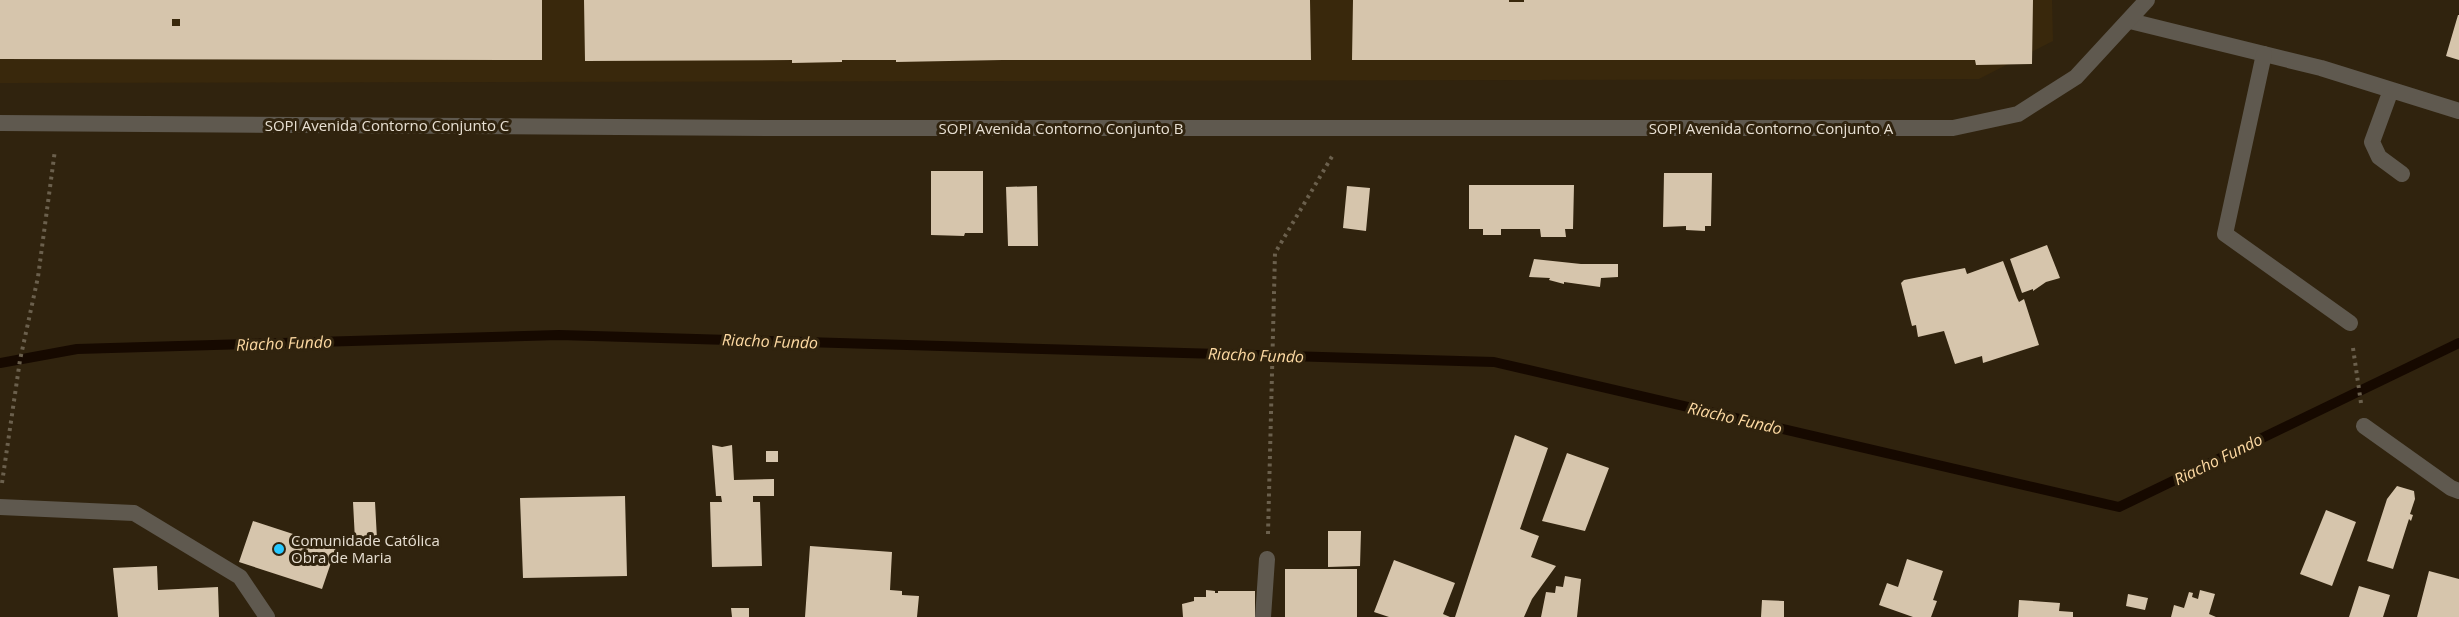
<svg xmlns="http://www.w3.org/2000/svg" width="2459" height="617" font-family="'Open Sans',sans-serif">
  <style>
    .built { fill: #39280c }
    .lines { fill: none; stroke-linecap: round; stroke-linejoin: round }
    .stream { stroke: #160900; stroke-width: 10 }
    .building { fill: #d6c5ac; fill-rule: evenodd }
    .path { stroke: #6b604d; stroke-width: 4; stroke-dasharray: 3 4.5; stroke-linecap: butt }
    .service { stroke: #5f594f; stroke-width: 16 }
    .minor { stroke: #5f594f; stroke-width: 16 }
    .poi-dot { fill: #27c8ff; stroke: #30230e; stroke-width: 2 }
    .labels { text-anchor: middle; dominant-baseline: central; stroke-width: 6; stroke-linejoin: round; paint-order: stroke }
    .street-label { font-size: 15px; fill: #e7dfd2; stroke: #30230e }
    .poi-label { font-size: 15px; fill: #e7dfd2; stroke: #30230e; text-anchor: start }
    .water-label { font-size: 16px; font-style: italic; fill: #fedaa3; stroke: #30230e }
  </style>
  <rect width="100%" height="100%" fill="#30230e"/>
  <path class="built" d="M0,0H2052L2053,41L1979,79L0,83Z"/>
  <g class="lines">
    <path class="stream" d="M0,363L77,349L559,335L1494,362L2119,507L2459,343"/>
  </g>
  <path class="building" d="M0,0H542V60L0,59ZM172,19H180V26H172Z
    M584,0H1310L1311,60H1002L896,62V60H842V62L792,63V60L585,61Z
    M1353,0H1509V2H1524V0H2033L2032,64L1976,65L1975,60H1352Z
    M2458,15H2459V60L2446,56Z
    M931,171H983V233H965L964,236L931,235Z
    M1664,173H1712L1711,226H1705V231L1686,230V226L1663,227Z
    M1469,185H1574L1573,229H1565L1566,237H1541L1540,229H1501V235H1483V229H1469Z
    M1037,186L1038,246H1008L1006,187Z
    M1347,186L1370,188L1366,231L1343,228Z
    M2047,245L2060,278L2046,282L2033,291V289L2022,293L2010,259Z
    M1534,259L1581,264H1618V277L1601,278L1600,287L1564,282V284L1549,280L1550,278L1529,277Z
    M2003,261L2017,298L2019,302L2024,299L2039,345L1983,363L1982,356L1955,364L1944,331L1918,337L1916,325L1912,326L1901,283L1904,280L1965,268L1967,274Z
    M1515,435L1548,448L1520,529L1539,536L1531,557L1556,566L1532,599L1524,617H1455Z
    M712,445L722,447L732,445L734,480L774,479V496H753V502H760L762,566L712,567L710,502H722L721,496H716Z
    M766,451H778V462H766Z
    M1567,453L1609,468L1585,531L1542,521Z
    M2397,486L2414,491L2415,499L2410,514L2413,515L2411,521L2409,519L2393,569L2367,561L2387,499Z
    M625,496L627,576L523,578L520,498Z
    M353,502H375L377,539L355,540Z
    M2326,510L2356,522L2332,586L2300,574Z
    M253,521L336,548L322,589L239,562Z
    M1328,531H1361L1360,566L1328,567Z
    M810,546L892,552L890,590L902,591V595L919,596L917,617H805Z
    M1907,559L1943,571L1933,600L1937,601L1931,617H1913L1879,605L1887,583L1898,587Z
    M1394,560L1455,583L1443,614L1450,617H1389L1374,612Z
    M157,566L158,590L218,587L219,617H118L113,568Z
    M1285,569H1357V617H1285Z
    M2429,571L2459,579V617H2417Z
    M1565,576L1581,579L1577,617H1541L1546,592L1555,593L1556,586L1563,587Z
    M2359,586L2390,595L2383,617H2349Z
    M1206,590L1215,591V593H1218V591H1255V617H1183L1182,604L1194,601V597H1206Z
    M2200,590L2215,594L2209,614L2216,617H2171L2174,605L2184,608L2189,592L2193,593L2192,597L2198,599Z
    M2128,594L2148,598L2145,610L2126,606Z
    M1762,600L1784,601V617H1761Z
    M2019,600L2060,603L2059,611L2073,612V617H2018Z
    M731,608H749V617H732Z"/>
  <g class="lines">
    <path class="path" d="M2353,348L2361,403
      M2,483L20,360L38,277L55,150
      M1268,534L1275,253L1334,153"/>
    <path class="service" d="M2130,21L2321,68L2459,111
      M2391,90L2372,142L2379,157L2402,174"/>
    <path class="minor" d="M2264,54L2225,234L2350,323
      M0,123L774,128H1953L2018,114L2076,77L2147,0
      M2364,426L2451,488L2459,491
      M0,507L134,513L240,577L267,617
      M1263,617L1267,559"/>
  </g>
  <circle class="poi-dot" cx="279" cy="549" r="6"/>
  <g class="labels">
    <g class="street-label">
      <text x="387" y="125">SOPI Avenida Contorno Conjunto C</text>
      <text x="1061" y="128">SOPI Avenida Contorno Conjunto B</text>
      <text x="1771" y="128">SOPI Avenida Contorno Conjunto A</text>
    </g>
    <g class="poi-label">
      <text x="291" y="540">Comunidade Católica<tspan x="291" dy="17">Obra de Maria</tspan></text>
    </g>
    <g class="water-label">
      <text transform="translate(770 341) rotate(2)">Riacho Fundo</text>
      <text transform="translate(284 343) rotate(-2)">Riacho Fundo</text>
      <text transform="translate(1256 355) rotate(2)">Riacho Fundo</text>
      <text transform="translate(1735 418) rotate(13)">Riacho Fundo</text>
      <text transform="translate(2218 459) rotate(-26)">Riacho Fundo</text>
    </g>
  </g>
</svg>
